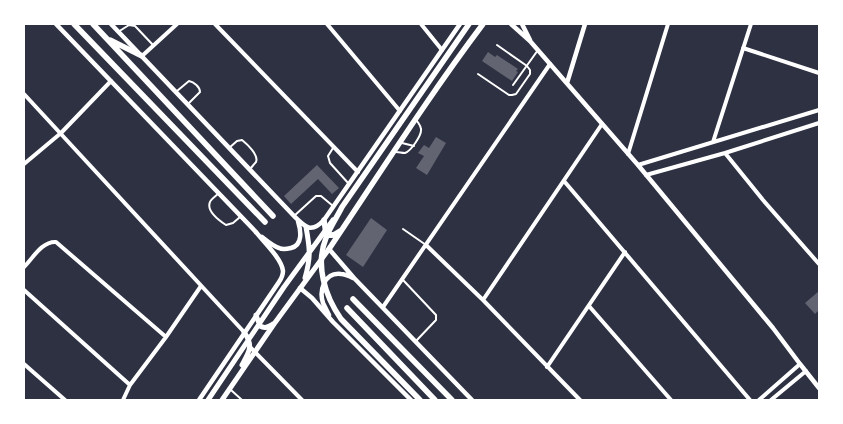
<svg xmlns="http://www.w3.org/2000/svg" width="843" height="424" font-family="Lato,sans-serif">
  <style>
    .building { fill: #626471 }
    .lines { fill: none; stroke-linecap: round; stroke-linejoin: round }
    .service { stroke: #fff; stroke-width: 2 }
    .minor { stroke: #fff; stroke-width: 4 }
    .tertiary { stroke: #fff; stroke-width: 4.5 }
    .secondary { stroke: #fff; stroke-width: 5 }
    .primary { stroke: #fff; stroke-width: 5.5 }
  </style>
  <rect width="100%" height="100%" fill="#2d3142"/>
  <path class="building" d="M488,52L495,57L497,55L518,69L516,71L518,72L512,81L482,61Z
    M436,137L446,143L427,175L416,168L424,156L418,153L424,145L429,148Z
    M317,165L339,188L332,194L318,179L291,204L284,196Z
    M371,218L387,230L363,267L346,255Z
    M819,291V310L815,314L805,303Z"/>
  <g class="lines">
    <path class="service" d="M118,32L129,25L135,26L153,45
      M478,74L509,95H512L516,94L530,74V70L527,66L497,45
      M513,85L538,50
      M177,91L189,81C194,82 200,87 200,92L188,104
      M402,143L414,146
      M229,148L237,141L242,140C247,144 259,155 256,162C255,163 251,168 250,169
      M333,148L328,156L330,163L349,184
      M396,152C400,152 401,153 405,153C411,151 422,135 421,129C421,126 419,124 417,121
      M219,193C216,196 211,199 210,202C206,211 220,221 226,225L233,223L240,217
      M294,216L316,196H321L333,206
      M403,229L426,245
      M403,280L436,315V320L416,341
      M231,390L242,400"/>
    <path class="minor" d="M215,24L358,172
      M327,24L400,111
      M421,24L442,50
      M743,48L819,73
      M142,56L177,24
      M24,94L244,332
      M713,142L751,24
      M725,153L763,200L819,264
      M628,154L668,24
      M24,164L61,133L111,81
      M638,165L819,110
      M646,175L725,153L819,123
      M564,181L750,400
      M426,245L483,300L580,400
      M24,267C33,258 42,241 56,242L166,337
      M24,290L130,385
      M483,300L602,124
      M589,306L671,400
      M383,307L550,64
      M250,347L302,400
      M24,364L65,400
      M547,367L625,252
      M123,400L130,385L166,337L201,286
      M759,400L800,364
      M771,400L806,371"/>
    <path class="tertiary" d="M56,24L255,231C263,241 282,259 283,271C283,275 281,279 279,282L199,400
      M111,24L294,216C305,227 311,234 324,220L460,24
      M511,24L530,41L638,165L773,328L800,364L819,388
      M522,24L530,40
      M567,83L585,24
      M262,237C267,241 273,246 279,248C283,250 287,249 291,248C303,245 301,231 298,221
      M329,249L354,278L472,400
      M300,288L312,298L333,322L411,400
      M329,315C327,311 325,307 323,303C319,291 324,272 341,274C345,274 349,276 353,278"/>
    <path class="secondary" d="M305,278C311,257 310,249 306,227
      M256,315L260,326C265,329 268,327 273,324
      M242,365C249,352 254,346 244,332
      M208,400L284,287L333,220
      M222,400L274,324L329,249"/>
    <path class="primary" d="M74,24L265,222
      M93,24L273,216
      M110,40L142,56
      M324,220L326,234C332,237 335,234 340,231
      M329,249C380,173 428,97 483,24
      M353,299L452,400
      M347,308L435,400
      M420,400L341,319C325,296 315,265 326,238C330,227 337,217 342,207L469,24"/>
  </g>
  <rect width="843" height="424" fill="none" stroke="#ffffff" stroke-width="50"/>
</svg>
